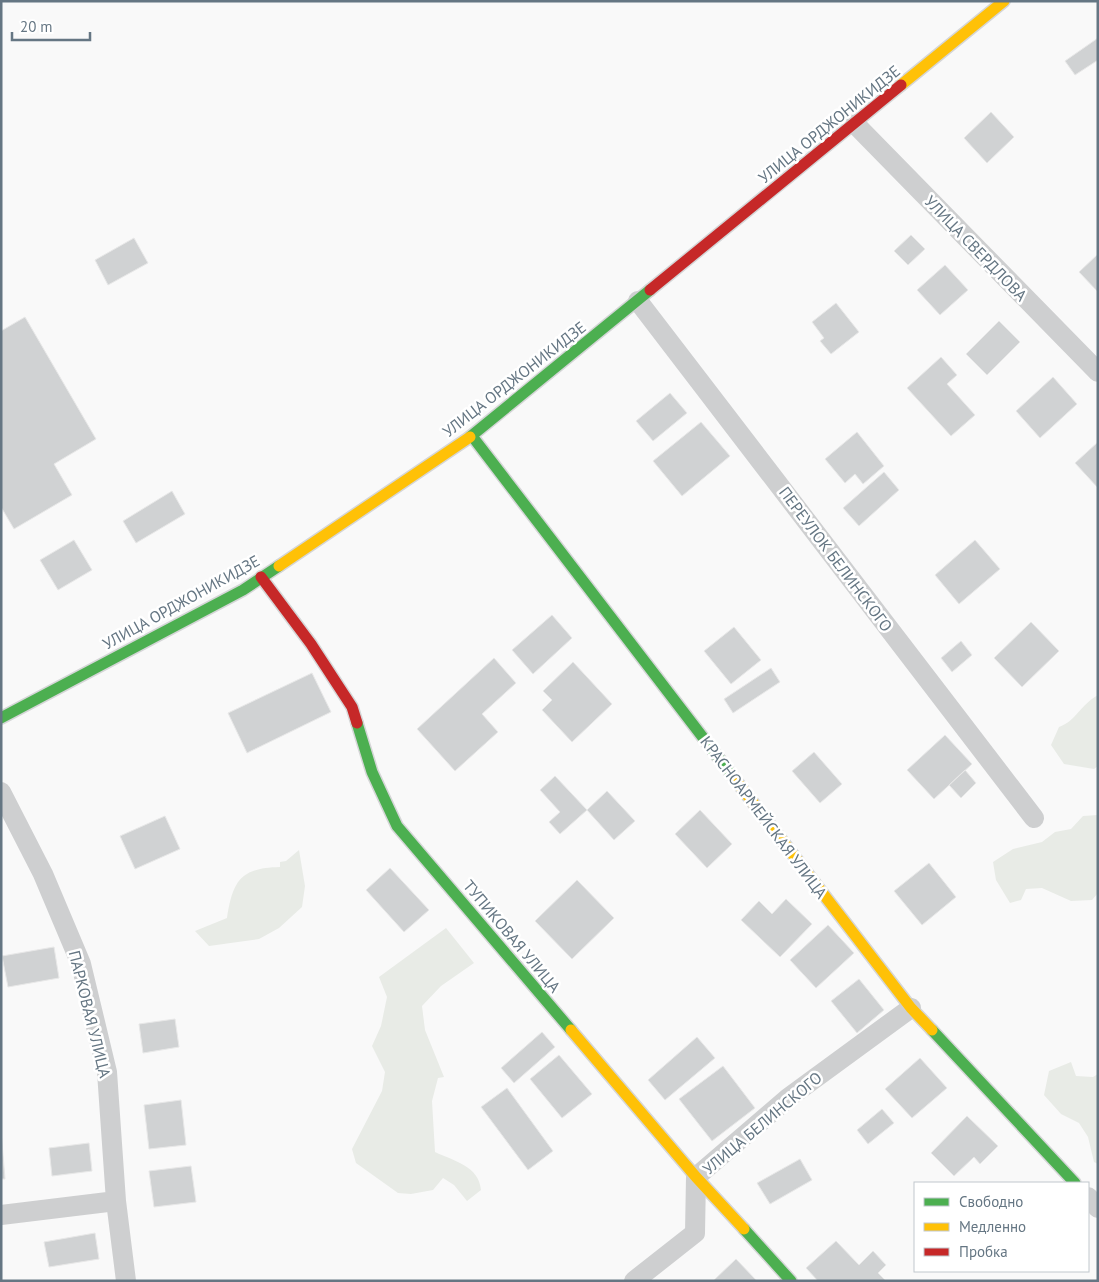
<svg xmlns="http://www.w3.org/2000/svg" width="1099" height="1282" font-family="'PT Sans',sans-serif">
  <style>
    .green { fill: #e8ebe6 }
    .building { fill: #d0d2d3; stroke: #e8e8e8 }
    .lines { fill: none; stroke-linecap: round; stroke-linejoin: round }
    .fast-casing { stroke: #d5d6d7; stroke-width: 14 }
    .slow-casing { stroke: #d5d6d7; stroke-width: 14 }
    .jam-casing { stroke: #d5d6d7; stroke-width: 14 }
    .street { stroke: #cecfd0; stroke-width: 20 }
    .fast { stroke: #4caf50; stroke-width: 11 }
    .slow { stroke: #ffc107; stroke-width: 11 }
    .jam { stroke: #c62828; stroke-width: 11 }
    .labels { text-anchor: middle; dominant-baseline: central; stroke-width: 5; stroke-linejoin: round; paint-order: stroke }
    .street-label { font-size: 16px; fill: #657683; stroke: #fff }
  </style>
  <rect width="100%" height="100%" fill="#f9f9f9"/>
  <path class="green" d="M1098,695V766L1094,769L1064,764L1051,745L1059,727C1076,721 1080,705 1098,695Z
    M1098,815V893L1092,900L1071,901L1042,888L1026,889L1021,900L1010,903L996,880L993,862L1013,849L1042,842L1055,832L1071,829L1083,816Z
    M299,850L305,886L302,907L279,928L259,939L209,946L195,931L227,918C233,881 240,868 280,867V862L286,861Z
    M446,928L474,963L441,986L422,1006L425,1030L444,1077L438,1078L432,1101L435,1152C454,1161 479,1166 481,1190L467,1201L454,1185L443,1178L433,1190L411,1194L398,1193L356,1163L352,1149L382,1091L385,1072L372,1046L381,1026L387,997L379,977Z
    M1071,1062L1076,1076L1093,1077L1098,1074V1164L1094,1162L1088,1137L1079,1123L1061,1114L1044,1095L1049,1071Z"/>
  <path class="building" d="M1098,38V60L1075,75L1065,61Z
    M991,112L1014,137L987,163L964,138Z
    M911,235L925,249L908,265L894,251Z
    M134,238L148,263L108,285L95,260Z
    M1098,254V292L1079,272Z
    M945,265L968,290L940,315L917,290Z
    M836,303L859,332L831,354L820,341L824,338L812,322Z
    M25,317L96,439L54,464L72,495L14,529L1,507V331Z
    M999,321L1020,342L987,375L966,354Z
    M941,357L957,375L947,384L975,415L951,436L907,388Z
    M1053,377L1077,404L1040,438L1016,411Z
    M670,393L687,413L653,441L636,421Z
    M701,422L730,456L682,496L653,461Z
    M857,432L884,466L863,484L855,474L845,483L825,459Z
    M1098,442V488L1075,463Z
    M884,472L899,490L859,526L843,508Z
    M172,491L185,514L136,543L123,521Z
    M74,540L92,570L58,590L40,560Z
    M975,540L1000,569L959,604L935,575Z
    M552,615L572,638L533,674L512,650Z
    M1031,622L1059,651L1022,687L994,658Z
    M734,627L761,660L731,684L704,651Z
    M961,641L972,655L952,672L941,658Z
    M494,658L516,683L482,714L498,732L455,771L417,729Z
    M573,662L612,704L572,742L542,710L552,700L543,691Z
    M771,668L780,682L733,713L724,699Z
    M312,673L331,712L247,753L228,713Z
    M945,735L972,764L934,799L907,770Z
    M814,752L842,784L820,803L792,771Z
    M965,770L976,783L961,798L949,785Z
    M555,776L587,810L560,834L549,822L560,812L540,790Z
    M607,791L635,821L614,840L587,810Z
    M700,810L732,844L707,868L675,834Z
    M165,816L180,849L135,869L120,836Z
    M929,863L956,897L922,925L894,891Z
    M390,868L429,910L404,932L366,890Z
    M577,880L614,918L572,959L535,921Z
    M786,899L812,924L780,957L741,920L759,901L772,914Z
    M828,925L854,953L816,988L790,960Z
    M54,947L59,978L8,987L2,956Z
    M859,979L884,1010L857,1033L831,1001Z
    M175,1019L179,1047L143,1053L139,1024Z
    M542,1032L555,1047L514,1083L501,1068Z
    M697,1037L715,1058L665,1100L648,1080Z
    M559,1055L592,1094L562,1118L530,1079Z
    M920,1058L947,1088L912,1118L885,1089Z
    M723,1066L755,1108L712,1141L679,1099Z
    M507,1088L553,1151L528,1170L481,1107Z
    M181,1100L186,1145L149,1149L144,1105Z
    M882,1109L894,1123L868,1144L857,1130Z
    M967,1116L998,1146L980,1164L974,1157L954,1176L931,1153Z
    M1,1131L5,1179H1Z
    M89,1143L92,1171L52,1176L49,1148Z
    M800,1159L812,1180L770,1204L757,1183Z
    M191,1166L196,1202L154,1207L149,1171Z
    M95,1233L99,1259L49,1267L44,1242Z
    M836,1241L859,1265L873,1251L886,1265L878,1273L886,1281H818L806,1268Z
    M736,1259L757,1281H713Z"/>
  <g class="lines">
    <defs>
      <path id="fast" d="M472,436L734,778
        M470,437L650,290
        M1,718L243,590L279,566
        M357,723L372,772L397,826L571,1030
        M932,1030L1075,1183
        M744,1229L791,1281"/>
      <path id="slow" d="M901,85L1004,1
        M279,566L470,437
        M734,778L911,1008L932,1030
        M571,1030L696,1177L744,1229"/>
      <path id="jam" d="M650,290L901,85
        M261,577L311,644L352,707L357,723"/>
    </defs>
    <use href="#fast" class="fast-casing"/>
    <use href="#slow" class="slow-casing"/>
    <use href="#jam" class="jam-casing"/>
    <path class="street" d="M855,124L1098,372
      M638,301L1034,818
      M1,792L43,874L81,964L107,1072L116,1201L126,1281
      M1088,1197L1098,1208
      M1,1215L116,1201
      M634,1281L695,1233L696,1177L788,1098L911,1008"/>
    <use href="#fast" class="fast"/>
    <use href="#slow" class="slow"/>
    <use href="#jam" class="jam"/>
  </g>
  <g class="labels">
    <g class="street-label">
      <text transform="translate(829 124) rotate(-39)">УЛИЦА ОРДЖОНИКИДЗЕ</text>
      <text transform="translate(976 248) rotate(46)">УЛИЦА СВЕРДЛОВА</text>
      <text transform="translate(514 379) rotate(-38)">УЛИЦА ОРДЖОНИКИДЗЕ</text>
      <text transform="translate(836 559) rotate(53)">ПЕРЕУЛОК БЕЛИНСКОГО</text>
      <text transform="translate(181 602) rotate(-29)">УЛИЦА ОРДЖОНИКИДЗЕ</text>
      <text transform="translate(764 817) rotate(53)">КРАСНОАРМЕЙСКАЯ УЛИЦА</text>
      <text transform="translate(512 936) rotate(50)">ТУПИКОВАЯ УЛИЦА</text>
      <text transform="translate(90 1014) rotate(76)">ПАРКОВАЯ УЛИЦА</text>
      <text transform="translate(762 1123) rotate(-40)">УЛИЦА БЕЛИНСКОГО</text>
    </g>
  </g>
  <rect width="1099" height="1282" fill="none" stroke="#657683" stroke-width="5"/>
  <rect x="914" y="1182" width="175" height="90" fill="#ffffff" stroke="#c1c8cd"/>
  <rect x="924" y="1198" width="25" height="8" fill="#4caf50" stroke="#c1c8cd"/>
  <text x="959" y="1207" font-size="15" fill="#657683">Свободно</text>
  <rect x="924" y="1223" width="25" height="8" fill="#ffc107" stroke="#c1c8cd"/>
  <text x="959" y="1232" font-size="15" fill="#657683">Медленно</text>
  <rect x="924" y="1248" width="25" height="8" fill="#c62828" stroke="#c1c8cd"/>
  <text x="959" y="1257" font-size="15" fill="#657683">Пробка</text>
  <path d="M12 32v8h78v-8" fill="none" stroke="#657683" stroke-width="2.5"/>
  <text x="20" y="32" font-size="15" fill="#657683" stroke="#ffffff" stroke-width="4" paint-order="stroke">20 m</text>
</svg>
